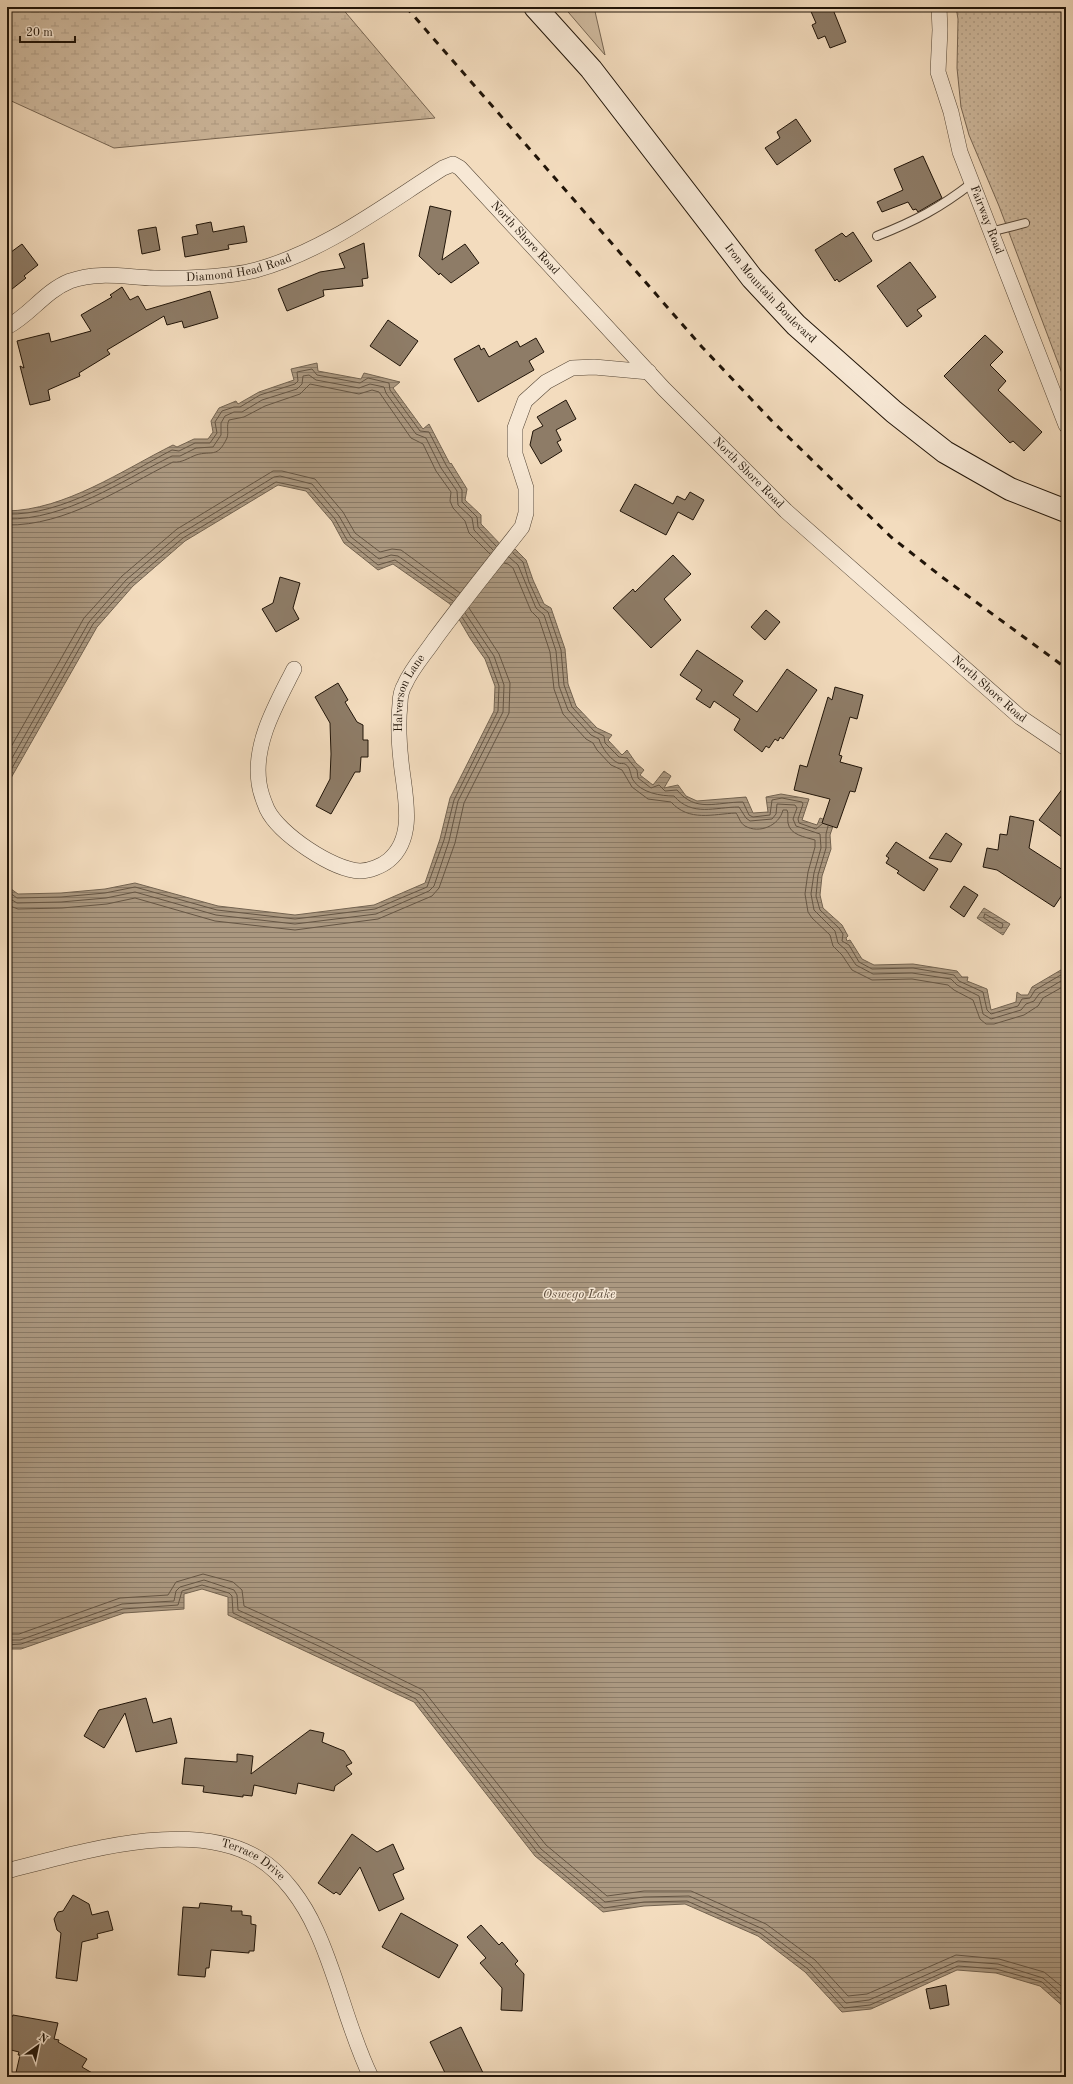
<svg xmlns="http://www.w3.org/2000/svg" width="1073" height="2084" font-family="'Old Standard TT',serif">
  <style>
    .grass { fill: url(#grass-dots); stroke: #786754 }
    .wetland { fill: url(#wetland-marsh); stroke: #786754 }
    .green { fill: #cfba9f; stroke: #786754 }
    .water { fill: url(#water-rules); stroke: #736350 }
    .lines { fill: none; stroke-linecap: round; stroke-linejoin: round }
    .shore { stroke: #665644; stroke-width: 1 }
    .building { fill: #8e7c67; stroke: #201408 }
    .lane-casing { stroke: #554636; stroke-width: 10 }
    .street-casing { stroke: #554636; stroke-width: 16 }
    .secondary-casing { stroke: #201408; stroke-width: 24 }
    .lane { stroke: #f7e8d5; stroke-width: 8 }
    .street { stroke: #f7e8d5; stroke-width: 15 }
    .secondary { stroke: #f7e8d5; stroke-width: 22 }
    .rail { stroke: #201408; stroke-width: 3; stroke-dasharray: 7 7; stroke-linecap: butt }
    .labels { text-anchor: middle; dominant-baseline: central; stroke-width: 3; stroke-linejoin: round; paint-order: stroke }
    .street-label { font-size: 12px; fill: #201408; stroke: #f7e8d5 }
    .water-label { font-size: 13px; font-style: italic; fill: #5f4f3e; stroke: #f7e8d5 }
  </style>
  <defs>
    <pattern id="grass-dots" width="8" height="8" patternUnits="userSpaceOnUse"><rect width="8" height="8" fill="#cfba9f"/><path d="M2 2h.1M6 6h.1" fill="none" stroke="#b19f87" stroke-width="1.8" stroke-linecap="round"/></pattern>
    <pattern id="wetland-marsh" width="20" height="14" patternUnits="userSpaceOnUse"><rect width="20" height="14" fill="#cfba9f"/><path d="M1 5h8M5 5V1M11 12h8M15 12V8" fill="none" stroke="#b19f87"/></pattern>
    <pattern id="water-rules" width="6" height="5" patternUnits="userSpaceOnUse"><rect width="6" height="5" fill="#ab9880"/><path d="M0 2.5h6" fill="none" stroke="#8b7b67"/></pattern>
  </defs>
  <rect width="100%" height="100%" fill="#f3dcbe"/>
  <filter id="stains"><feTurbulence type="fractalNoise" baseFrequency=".005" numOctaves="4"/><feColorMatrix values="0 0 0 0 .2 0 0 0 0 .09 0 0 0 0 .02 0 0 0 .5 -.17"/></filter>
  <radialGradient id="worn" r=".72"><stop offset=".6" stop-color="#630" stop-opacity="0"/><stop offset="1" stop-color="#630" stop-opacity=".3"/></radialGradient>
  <path class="grass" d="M956,7H1066V384L999,206L969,135L961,107L957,68L958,19Z"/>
  <path class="wetland" d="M7,7H341L435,118L114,148L7,99Z"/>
  <path class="green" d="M563,7H594L605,55L569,13Z"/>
  <path class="water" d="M317,363L318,371L361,379L364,373L400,382L393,388L423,429L429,424L450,464L451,463L467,489L465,500L481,515V524L504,548L515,549L526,560L533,580L544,604L551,608L565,649L568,684L576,706L597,728L612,735L608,740L622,755L627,750L636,763L644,770L640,775L653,785L664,771L671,776L664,788L678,785L686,796L697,801L746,797L753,813L768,812L766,797L781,794L809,799L802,820L817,825L820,818L834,823L830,835L831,849L822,876L820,895L823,908L842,925L848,936L846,938L847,941L850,940L862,959L874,965L913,964L957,971L962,977H968L967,981L987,989L991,1010L1016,1002L1017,992L1021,995H1028L1032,987L1066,967V2009L1040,1986L996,1973L957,1970L871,2009L842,2012L805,1972L758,1936L685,1904L644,1906L603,1912L535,1856L414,1702L228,1615V1597L202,1589L184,1594V1609L124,1613L21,1649H7V886L18,894L61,893L105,889L135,883L218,906L295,915L374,905L425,883L440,839L450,798L494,711L495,686L485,659L470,638L450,604L393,564L378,570L344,543L332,521L306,491L278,485L185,541L133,586L97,627L7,785V511C65,510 123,470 173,445L177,447L194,439H208L213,432L211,421L219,408L236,401L238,404L259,392L294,380L291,369Z
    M984,908L1010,924L1003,935L977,918Z"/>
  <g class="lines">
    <path class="shore" d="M7,514C63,516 124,475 172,450L179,451L195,443H210L217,433L215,422L222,411L234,407H240L260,395L295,384L298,381L297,372L312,369L317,375L360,383L368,378L389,383L390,390L420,431L429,432L446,465L462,490V502L477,517L478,527L496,546
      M7,519C66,520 121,481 172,456H180L196,448L213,447L221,435V423L225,416L234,412H242L262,400L297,389L302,384L303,376L309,375L316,380L359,388L370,384L384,387L386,393L416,434L426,438L441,468L457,491L458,505L472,518L474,530L493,550
      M7,525C66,526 121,488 173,462C182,463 188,458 196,455C212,450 217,459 227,438C229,432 226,426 229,420L244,417L265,406L300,394L310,384L359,394L372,390L379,392L411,438L423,444L436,471L451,492L450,501L453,508L465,521L469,533L490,554
      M513,553L523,562L529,582L540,606L548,612L561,650L564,685L572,707L594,731L604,736L605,743L619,757L627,758L637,770L638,778L651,788L659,785L665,791L677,790C696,813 716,802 743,802L749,815L753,817L770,815L772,800L782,798L802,802L803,804L798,819L799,823L816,829L822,824
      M509,557L518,565L536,608L544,615L556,651L559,686L568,710L591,735L599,739C601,747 611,760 618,763C620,764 623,763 625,764C631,767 630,775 633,780C641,793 661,796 674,796C692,817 715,807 739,807L746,818L750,821L772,819L776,814L777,804L795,805L797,808L793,819L796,826L820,834L821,848L814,873L811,894L814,910L835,931L838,943L846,950L856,965L873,974L912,973L951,979L957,985L979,996L983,1014L991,1019L1021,1010L1026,1004L1034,1001L1039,994L1066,978
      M504,563L508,564L513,568L531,611L539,619L550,652L554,689L563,714L586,739L593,743L597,750L611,765L622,770L632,787L648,799L671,802C689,822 713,814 736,813C739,817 740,823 745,826C759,834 779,826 783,810H787C789,814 787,818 788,823C790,835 805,837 815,840V847L808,872L805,894L808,912L812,918L830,935L833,946L842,955L852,970L872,980L912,979L948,985L954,990L973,1000L980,1019L986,1024H994L1024,1015L1038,1006L1043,998L1066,985
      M7,754L84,618L122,576L177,529L273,471H282L315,479L343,512L355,533L380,552L392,549L401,550L460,593
      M7,767L89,622L126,580L180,534L274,477L280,476L312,484L339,516L351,537L379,559L391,555L398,556L456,597
      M7,777L93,624L130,583L183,538L276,482L309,489L335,519L347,540L378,565L395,560L453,601
      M828,826L826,834V848L818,875L816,896L820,910L839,928L843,934L842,941L849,945L859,962L872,969L913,968L954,975L959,981L983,992L987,1010L991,1014L1018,1006L1022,999L1030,998L1035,990L1066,972
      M7,891L17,898L61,897L105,893L135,887L217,910L295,919L375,909L427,887L444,840L454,800L498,711L499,686L489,658L462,617
      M7,897L17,903L61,902L106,898L135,892L216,915L295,924L376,914L429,891L434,886L449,841L458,801L503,712L504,685L494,656L465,613
      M7,905L18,909L62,908L107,904L135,898L215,921L295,930L378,919L432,896L439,888L455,843L464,803L509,713L510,683L499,654L469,608
      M985,914L1003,924L1002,928H1000L984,918Z
      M7,1634H19L120,1598L168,1595L176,1582L203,1574L233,1582L242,1590L244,1606L324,1642L423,1690L546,1845L607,1896L644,1891H691L766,1924L815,1960L848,1996L867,1994L956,1955L999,1959L1044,1972L1066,1990
      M7,1640H20L122,1604L174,1601L176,1591L180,1587L204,1580L234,1590L237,1595L238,1610L321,1647L420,1695L541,1849L605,1902L644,1897L689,1896L763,1929L811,1965L846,2003L869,2000L958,1961L998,1964L1043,1978L1066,1998
      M7,1645L21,1644L123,1609L178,1605L182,1591L202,1585L229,1593L232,1596L233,1613L416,1699L538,1853L604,1908L644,1902L687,1901L760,1933L808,1969L844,2008L870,2005L958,1966L996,1969L1042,1982L1066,2004"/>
  </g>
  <path class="building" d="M809,7H832L846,42L830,48L825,36L818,39L812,25L816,23Z
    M796,119L811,141L777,165L765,148L780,138L777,132Z
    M923,156L942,198L918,212L916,209L913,210L908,202L882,212L877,202L903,190L894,169Z
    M430,206L451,211L442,260L465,244L479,263L451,283L440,273L439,275L419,256Z
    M211,222L213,232L244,226L247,242L228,245L229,249L185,257L182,237L198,234L196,225Z
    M156,227L160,250L142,254L138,230Z
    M853,232L872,261L839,282L837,279L835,281L815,250L842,233L846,237Z
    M364,243L368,278L362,279L363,286L323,290L324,296L287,311L278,289L320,272L345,268L339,254Z
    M22,244L38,265L24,276L26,278L7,293V255Z
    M910,262L936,297L917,310L922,316L907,327L877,286Z
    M122,287L130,300L138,296L146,310L210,291L218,318L184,328L182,321L167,325L164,316L107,350L110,354L79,373L80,376L48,390L50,400L30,405L20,366L24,368L17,341L49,333L51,342L91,331L81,315L112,297L110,295Z
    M388,320L418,341L400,366L370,346Z
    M985,335L1003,352L990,365L1006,381L998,390L1042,432L1024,451L1013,441L1010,443L944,376Z
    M536,338L544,352L529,361L534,370L478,402L454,359L479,345L481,350L484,348L489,357L517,341L520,347Z
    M566,400L576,419L556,430L561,440L557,442L562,451L541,464L530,445L533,431L543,426L537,417Z
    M635,484L673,504L677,496L685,500L690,492L704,500L693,520L678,512L666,535L620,511Z
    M673,555L691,574L664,599L681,620L651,648L613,608L633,589L635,592Z
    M280,577L300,583L293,608L299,619L276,632L262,609L273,603Z
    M766,610L780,622L765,640L751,627Z
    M697,650L743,681L733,695L757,712L787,669L817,690L783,739L780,737L778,741L775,739L769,748L766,746L762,752L734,730L740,719L714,701L710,708L696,699L702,690L680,675Z
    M338,683L348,700L345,702L357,722L363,725V740H368V757H361L360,772H355L331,814L316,806L330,779L331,754L330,723L315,697Z
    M835,687L863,695L857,719L850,717L839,755L842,756L840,762L862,768L855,792L850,791L837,828L822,823L830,799L794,790L800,765L807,767L828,697L832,700Z
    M1066,784V840L1039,820Z
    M1010,816L1034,821L1029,848L1066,872V889L1054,907L997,870L983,867L987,848L998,850L1000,834L1007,835Z
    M946,833L962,844L951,862L929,858Z
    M896,842L938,869L924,891L897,873L899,871L886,863L889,858L886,856Z
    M964,886L978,895L964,917L950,907Z
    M146,1698L153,1723L171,1718L177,1743L136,1752L125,1713L104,1748L84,1736L99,1710Z
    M310,1730L324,1733L322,1742L344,1751L352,1763L346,1766L352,1774L335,1786L334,1791L298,1783L296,1794L254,1785L252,1796L243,1795V1797L203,1792L204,1786L182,1784L185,1758L237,1762V1754L253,1756L251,1774Z
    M352,1834L377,1852L393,1844L404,1869L393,1874L404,1899L379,1911L360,1867L340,1895L336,1892L334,1894L318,1883Z
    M73,1895L89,1904L92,1915L108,1911L113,1930L97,1934L98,1938L82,1942L77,1981L56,1978L61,1933L57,1930L54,1919L58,1912L63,1911Z
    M200,1903L232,1906L231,1911H242V1915L251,1916V1924L256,1925L254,1951H249V1953L211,1950L209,1968H206L205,1977L178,1975L183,1907L199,1908Z
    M401,1913L458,1945L439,1978L382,1947Z
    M481,1925L499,1945L502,1942L518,1961L515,1964L524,1974L522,2011L501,2010L502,1988L480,1963L486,1958L467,1937Z
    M946,1985L949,2005L930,2009L926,1989Z
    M13,2015L58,2023L54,2039L59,2040L58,2042L87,2059L82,2067L99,2077H15L20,2055H18L19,2052L7,2049V2016L12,2017Z
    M461,2027L485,2077H447L430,2042Z"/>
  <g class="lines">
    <defs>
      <path id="lane" d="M990,232L1025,223
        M877,236C915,221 940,208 972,183"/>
      <g id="street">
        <path id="s1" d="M939,7L940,30L938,72L951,112L960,152L1066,425"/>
        <path id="s2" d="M7,327C30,315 45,291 70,281C98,271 125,277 154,278C181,279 230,277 256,270C325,251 383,206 443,168L453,164L460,168L664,389L786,511L1020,717L1066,748"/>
        <path id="s3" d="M294,669C277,703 253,743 259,783C260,791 264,802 267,809C279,834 333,870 360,871C369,871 382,866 389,860C417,836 404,793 401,761C399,743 398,722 400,704C400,698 402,689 405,684C412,668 425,654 435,639C463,601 493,564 522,527L526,513V488L515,454V428L525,401L546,382L572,368L594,367L649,372"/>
        <path id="s4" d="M7,1871C78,1853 191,1817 258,1858C283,1873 304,1903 316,1930C338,1977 348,2030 371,2077"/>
      </g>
      <g id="secondary">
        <path id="s5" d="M535,7L591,69L752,278L796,325L894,412L945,452L1010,489L1066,511"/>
      </g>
    </defs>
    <use href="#lane" class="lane-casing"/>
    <use href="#street" class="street-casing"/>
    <use href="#secondary" class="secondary-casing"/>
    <use href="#lane" class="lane"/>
    <use href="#street" class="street"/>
    <use href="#secondary" class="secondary"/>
    <path class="rail" d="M406,7L702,347L771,420L891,537L942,577L1066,668"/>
  </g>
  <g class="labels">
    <g class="street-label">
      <text stroke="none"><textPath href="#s1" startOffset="221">Fairway Road</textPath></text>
      <text stroke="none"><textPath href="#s2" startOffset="594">North Shore Road</textPath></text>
      <text stroke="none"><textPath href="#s2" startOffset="249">Diamond Head Road</textPath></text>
      <text stroke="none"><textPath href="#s5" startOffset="371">Iron Mountain Boulevard</textPath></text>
      <text stroke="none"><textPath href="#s2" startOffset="918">North Shore Road</textPath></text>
      <text stroke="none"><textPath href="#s2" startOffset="1242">North Shore Road</textPath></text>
      <text stroke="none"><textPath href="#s3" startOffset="469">Halverson Lane</textPath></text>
      <text stroke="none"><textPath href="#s4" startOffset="254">Terrace Drive</textPath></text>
    </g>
    <g class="water-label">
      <text x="579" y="1294">Oswego Lake</text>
    </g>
  </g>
  <rect width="1073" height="2084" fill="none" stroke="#f3dcbe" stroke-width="24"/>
  <rect x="8" y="8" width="1057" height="2068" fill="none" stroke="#201408" stroke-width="2"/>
  <rect x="12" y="12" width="1049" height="2060" fill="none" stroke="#201408"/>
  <g transform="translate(38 2046) rotate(33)" stroke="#f7e8d5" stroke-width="3" paint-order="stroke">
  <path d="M0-3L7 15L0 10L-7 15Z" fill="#201408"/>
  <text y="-6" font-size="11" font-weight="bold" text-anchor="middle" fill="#201408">N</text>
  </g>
  <path d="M20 36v6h55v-6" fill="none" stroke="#201408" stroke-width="2"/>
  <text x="26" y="36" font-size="12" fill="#201408" stroke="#f7e8d5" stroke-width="3" paint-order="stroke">20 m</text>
  <rect width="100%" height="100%" filter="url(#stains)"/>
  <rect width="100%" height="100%" fill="url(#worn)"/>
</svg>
